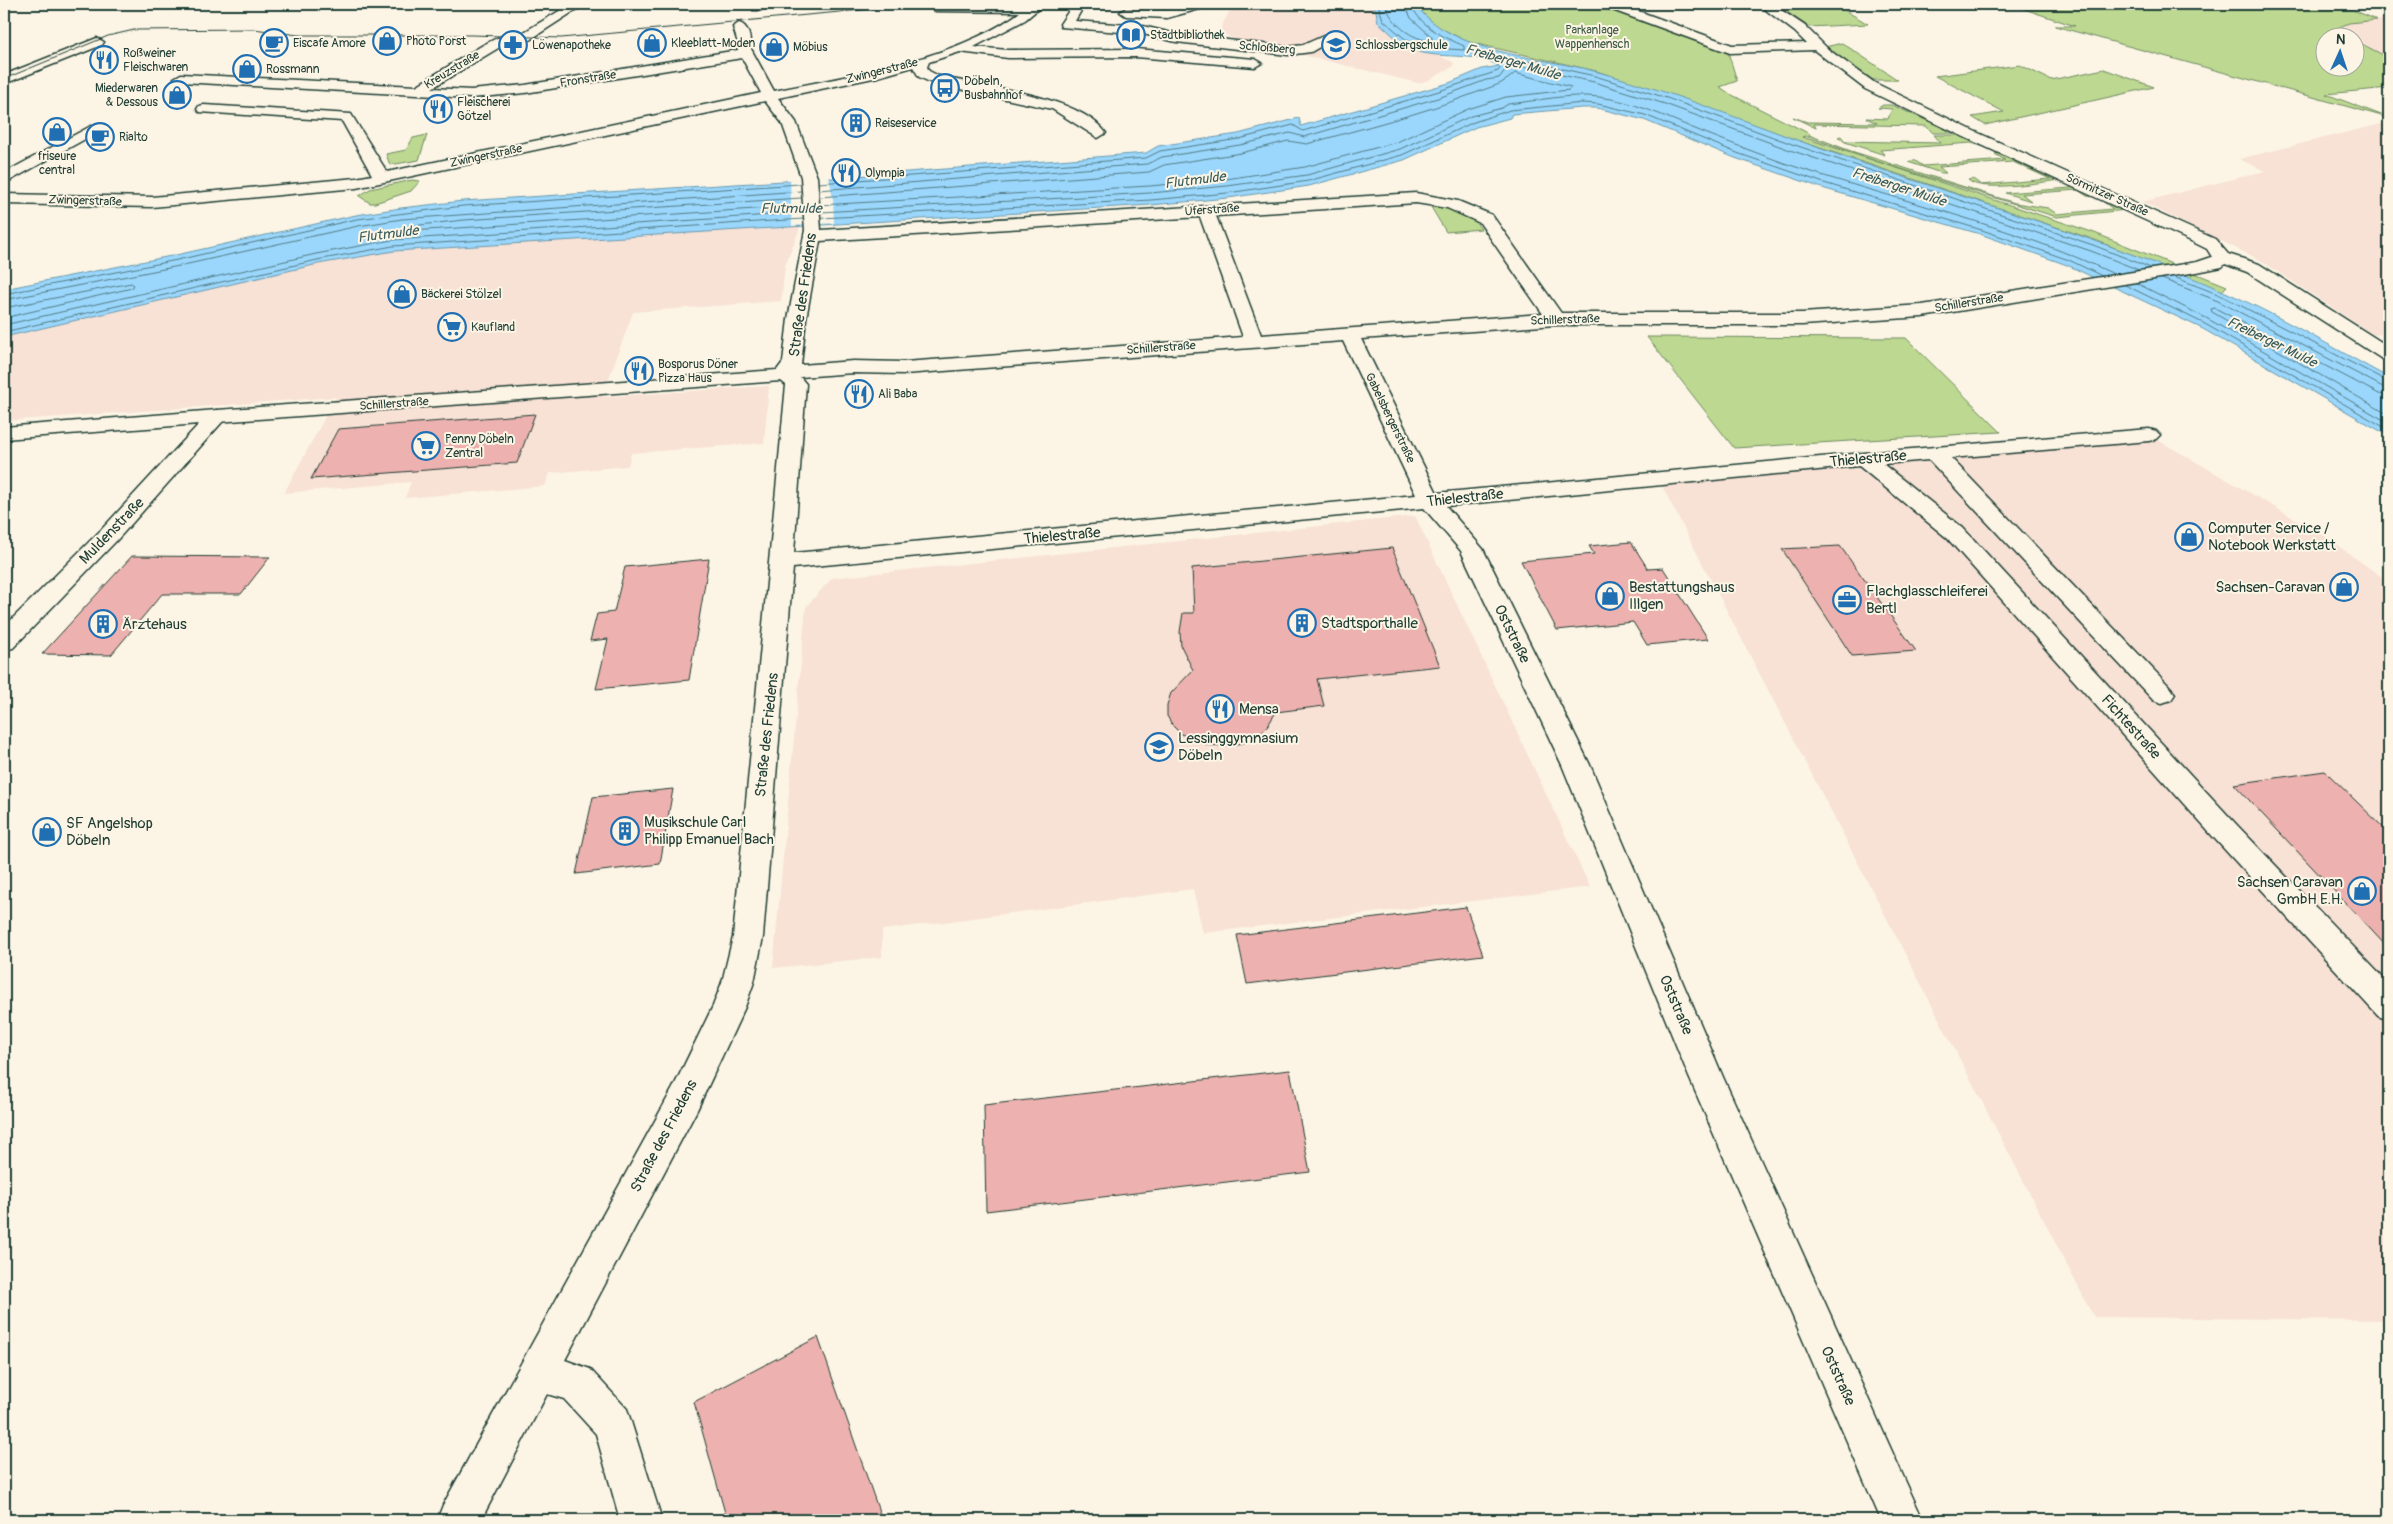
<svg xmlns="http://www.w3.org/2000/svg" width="2393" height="1524" font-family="Pangolin,sans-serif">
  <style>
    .built { fill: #f8e1d5 }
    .green { fill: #bdd890; stroke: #6e8a62 }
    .water { fill: #9bd7fc; stroke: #6999ac }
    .pier { fill: #fcf5e5 }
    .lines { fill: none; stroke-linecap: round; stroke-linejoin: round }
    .shore { stroke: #517b84; stroke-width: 1 }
    .building { fill: #edb2af; stroke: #1f3d34 }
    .street-casing { stroke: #1f3d34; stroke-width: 3 }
    .secondary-casing { stroke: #1f3d34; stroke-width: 3 }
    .street { fill: #fcf5e5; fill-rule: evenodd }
    .secondary { fill: #fcf5e5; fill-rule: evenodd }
    .tram { stroke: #1f3d34; stroke-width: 1 }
    .labels { text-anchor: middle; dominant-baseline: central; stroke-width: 4; stroke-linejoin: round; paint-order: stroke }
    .far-park-label { font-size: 12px; fill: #3f5c46; stroke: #fcf5e5 }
    .far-poi-label { font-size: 12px; fill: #1f3d34; stroke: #fcf5e5; text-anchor: start }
    .far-street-label { font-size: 12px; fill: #1f3d34; stroke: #fcf5e5 }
    .far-water-label { font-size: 14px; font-style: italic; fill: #385c5c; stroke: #fcf5e5 }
    .street-label { font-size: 15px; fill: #1f3d34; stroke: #fcf5e5 }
    .poi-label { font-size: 15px; fill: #1f3d34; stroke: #fcf5e5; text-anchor: start }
  </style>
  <rect width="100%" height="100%" fill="#fcf5e5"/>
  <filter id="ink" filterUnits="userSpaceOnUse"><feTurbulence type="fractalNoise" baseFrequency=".02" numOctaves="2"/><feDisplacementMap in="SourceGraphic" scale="10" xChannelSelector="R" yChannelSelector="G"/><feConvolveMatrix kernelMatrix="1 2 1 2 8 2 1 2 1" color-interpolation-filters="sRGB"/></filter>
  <g filter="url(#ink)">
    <path class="built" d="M1240,4H1372L1376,11L1378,22L1418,52L1434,54L1453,62L1454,66L1429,80L1418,83L1232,38L1225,35L1221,28L1231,8Z
      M2389,19V58L2356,41V38L2348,37L2333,30L2349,23Z
      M2389,122V333L2374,335L2260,260L2142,202L2265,171L2239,159Z
      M801,225L785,266L781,301L633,312L602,397L769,386L764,443L631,453L628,466L550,473L545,486L405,498L411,482L284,493L336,397L4,421V337L318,264L394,251Z
      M2149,435L2323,535L2389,582V1320L2094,1317L1662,486Z
      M1415,516L1590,887L1203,933L1193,889L882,930V957L773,968L806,607L832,578Z"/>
    <path class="green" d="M1415,4H1597L1728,52L1737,81L1720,87L1730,94L1810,134L1809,135L1848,150L2015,203L2048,208L2057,214L2113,209L2101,200H2104L2126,210L2057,217L1879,162L1805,136L1802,137L2092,232L2227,286L2222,291L2095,240L1793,139L1669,94L1596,71L1468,42L1434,25Z
      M1775,4H1834L1868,24L1809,27Z
      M2009,4L2341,5L2377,20L2349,23L2333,30L2348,37L2326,38V68H2356V41L2389,58V88L2326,94L2389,118L2055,26H2075Z
      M1842,43L1898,80H1873L1825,47Z
      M2020,65L2051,80L2104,69L2154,87L1985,125L1972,117L2004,112L1935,76Z
      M1883,105H1892L1954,133H1933L1926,126L1814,124L1816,128L1793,117L1807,122L1877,123L1866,118L1888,119L1892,109L1878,108Z
      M427,135L419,160L390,165L386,154L406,150L413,138Z
      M1934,135H1958L1985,147L1971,143L1880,150L1885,155L1845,142L1838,137L1841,136L1845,141L1941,143Z
      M2000,153L2061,180C2041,182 1981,193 1968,180L1973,179L1981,185L2050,179L2013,162L1939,167L1946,173H1941L1908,162L1914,160L1923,166L2005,160L1995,154Z
      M412,180L420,181L411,191L375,203H370L359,196L370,189Z
      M2070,184L2101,198L2087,196L2078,190L2022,194L2031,201L2005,193L2071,188L2068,185Z
      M1431,207H1444L1471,215L1481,229L1446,232Z
      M1647,337L1906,338L2001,432L1734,448Z"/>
    <path class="water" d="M1372,4H1415C1452,55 1541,56 1598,72C1685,95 1768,131 1853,160C1976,202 2101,238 2221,290C2278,315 2334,348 2389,378V436L2203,329L2067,265L1980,234L1822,188L1735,158L1644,120L1597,108H1582L1512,114L1510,118L1476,127L1404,160L1309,186L1228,198L1151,205L394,251L318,264L4,337V289L176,255L356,215L401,208L463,201L832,178L1146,153L1158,146L1238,134L1299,118L1301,126L1449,83L1482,69L1499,66C1474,52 1446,59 1419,52C1404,48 1390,32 1378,22L1376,11Z"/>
    <path class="pier" d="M829,176L833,199L834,223L792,226L790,178Z"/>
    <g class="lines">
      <path class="shore" d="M1378,4L1383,20L1404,38L1419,47L1464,50V46C1444,37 1419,26 1411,4
        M1385,4C1392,24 1410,39 1432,41V37L1411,18L1405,4
        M819,183L1146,158L1160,151L1239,139L1293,125L1303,131L1439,91L1498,71L1502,66L1496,58L1498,55L1595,76L1667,98L1792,144L2093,245L2151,268
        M819,190L1147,164L1162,157L1240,145L1290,133L1304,137L1441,97L1486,80L1499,78L1510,64L1594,82L1665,104L1790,150L2091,251L2139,270
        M820,197L1149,172L1164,165L1241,153L1288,141L1307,144C1363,128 1421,114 1475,93C1492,86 1501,86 1515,73L1571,87L1569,90L1506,97L1468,109L1397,142L1305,167L1226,179L1150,186L820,205
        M801,198L464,220L411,226L409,228L411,231L802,206
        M821,212L1150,193L1227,186L1307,175L1400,149L1471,116L1502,108L1508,104C1537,101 1569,93 1599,97C1632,101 1664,116 1695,129C1725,141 1754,152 1784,163C1894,200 2009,224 2114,274
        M821,218L1151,200L1228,193L1308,181L1402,155L1474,122L1510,110L1583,103L1598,104L1645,115L1737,153L1824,183L1982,230L2069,260L2102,276
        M2174,277L2220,295L2389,382
        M2162,279L2218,301L2383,387L2389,388
        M2136,283L2208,319L2389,423
        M2125,285L2205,324L2389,430
        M4,294L177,260L357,219L463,206L800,184
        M4,300L179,266L358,226L402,219L801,191
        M4,308L131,283L134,285L132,288L4,318
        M4,325L316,254L392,240L802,213
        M4,332L317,260L393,246L803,219
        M2389,396L2379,394L2215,308L2211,309L2212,312L2389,415"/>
    </g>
    <path class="building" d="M535,414L517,463L311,479L338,429Z
      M1631,542L1648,569L1663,568L1708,639L1647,645L1633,622L1557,630L1521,561L1594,554L1589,546Z
      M1840,546L1916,651L1852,656L1782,549Z
      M1392,548L1440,666L1317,679L1324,706L1276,712L1267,727L1257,736L1243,743L1226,746L1208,745L1181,734L1173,726L1167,716V705L1171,693L1193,670L1181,646L1180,632L1183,613H1194L1192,568Z
      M132,556L270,557L241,594H162L111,655L42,654Z
      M709,559L689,680L596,689L608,639L590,641L597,614L614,612L625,567Z
      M2325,771L2389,833V949L2234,784Z
      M673,789L660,864L576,874L593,797Z
      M1466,907L1483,955L1247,984L1237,935Z
      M1290,1070L1310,1172L986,1211L984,1105Z
      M818,1337L882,1520H727L694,1402Z"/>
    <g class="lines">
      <defs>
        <path id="street" d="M571,4H585L528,41L505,44L432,88L471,90L525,85L738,50L737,40L733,27L739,23C748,25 751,38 750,47L774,91C851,75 956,60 1020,12L934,11L932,8L938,4H1044L1025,20L974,47L1008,50L1136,49L1255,59L1262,63L1255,67L1136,57L1008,58L960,52L929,62L927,67L929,71L941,77C984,86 1080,96 1106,133L1098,138L1052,109L932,83L919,77L913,67L878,77L778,98L796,122L817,177L821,230L1416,193L1458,201L1492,215L1561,313H1802L1922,305L2197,262L2212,257L2207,249L2193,242L1964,137L1865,89L1814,50L1730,53L1604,7L1602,4H1619L1732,45L1806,43L1795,32L1758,4H1772L1805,26L1829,50L1875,83L1974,131L2215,239L2228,254L2259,264L2389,347V361L2382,359L2247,272L2225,264L2222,267L2197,272L1922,317L1802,325H1556L1361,339L1437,493L1864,453L2149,429L2156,431L2160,435L2156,439L2149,441L1951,458L2171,688L2175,694L2171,700L2162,703L2153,700L1929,460L1883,464L1963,528L2235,823L2389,984V1020L2378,1016L2215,839L1947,538L1859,466L1446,506L1483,549L1590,765L1723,1077L1923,1520H1881L1689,1077L1562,765L1461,551L1424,508L793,568L763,937L754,982L745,1007L697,1110L565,1360L590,1369L627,1409L662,1520H620L596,1434L564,1399L547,1394L481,1520H437L443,1505L673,1088L713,1006L722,982L733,937L786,385L781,381L217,422L210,420L207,416L210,412L217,410L777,370L783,362L788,319L805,230L801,177L782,123L765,101L356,188L152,207L4,204V194L152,197L356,178L372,175L342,121L199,112L197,109L199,106L204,105L351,114L387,172L761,93L742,58L525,93L471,98L181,82L174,78L181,74L416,86L483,45L497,38L519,35ZM1416,203L1447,208L1480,223L1543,314L1261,335L1216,216ZM1200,217L1243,337L904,362L853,361L801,365L806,319L820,241ZM1343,341L1416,495L794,553L806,384L800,377L853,373L904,374Z
          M752,4H764L761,10H753Z
          M1190,4H1209L1207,7L1167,18L1126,16L1120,12L1126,8L1167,10Z
          M1076,5L1082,9L1075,21L1143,26L1176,34L1288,47L1303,45L1328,34L1335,38L1311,52L1288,55L1176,42L1143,34L1061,27L1060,24L1072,6Z
          M97,38L104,42L102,45L4,84V75Z
          M91,126L96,127L98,130L96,133L4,184V173Z"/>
        <path id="secondary" d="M217,410L224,412L227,416L224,420L118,539L13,648L4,650V627L102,529L199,424L4,439V427Z"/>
      </defs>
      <use href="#street" class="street-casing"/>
      <use href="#secondary" class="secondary-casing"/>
      <use href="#street" class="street"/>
      <use href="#secondary" class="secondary"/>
      <path class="tram" d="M4,79L108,36L134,30L254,29L298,35H472L561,38L904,6"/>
    </g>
  </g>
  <defs>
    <symbol id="library-ring" viewBox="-11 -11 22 22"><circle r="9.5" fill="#fcf5e5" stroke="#1f6fb2" stroke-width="1.5"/><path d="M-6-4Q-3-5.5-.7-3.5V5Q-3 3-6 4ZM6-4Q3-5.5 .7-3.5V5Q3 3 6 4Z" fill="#1f6fb2"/></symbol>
    <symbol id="shop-ring" viewBox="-11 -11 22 22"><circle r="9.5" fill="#fcf5e5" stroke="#1f6fb2" stroke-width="1.5"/><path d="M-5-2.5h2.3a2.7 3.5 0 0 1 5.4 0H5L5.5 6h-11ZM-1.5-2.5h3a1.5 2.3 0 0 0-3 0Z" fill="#1f6fb2"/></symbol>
    <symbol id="cafe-ring" viewBox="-11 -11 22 22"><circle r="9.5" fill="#fcf5e5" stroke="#1f6fb2" stroke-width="1.5"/><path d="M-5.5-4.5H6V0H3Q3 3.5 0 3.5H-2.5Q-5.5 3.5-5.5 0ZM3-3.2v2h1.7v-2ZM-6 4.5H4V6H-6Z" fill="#1f6fb2"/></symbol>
    <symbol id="pharmacy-ring" viewBox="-11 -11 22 22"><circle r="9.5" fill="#fcf5e5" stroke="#1f6fb2" stroke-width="1.5"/><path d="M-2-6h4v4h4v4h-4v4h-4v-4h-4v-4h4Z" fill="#1f6fb2"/></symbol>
    <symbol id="school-ring" viewBox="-11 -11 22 22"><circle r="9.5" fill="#fcf5e5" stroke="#1f6fb2" stroke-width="1.5"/><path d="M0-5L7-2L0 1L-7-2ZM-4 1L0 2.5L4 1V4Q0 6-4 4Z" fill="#1f6fb2"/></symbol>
    <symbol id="restaurant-ring" viewBox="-11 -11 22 22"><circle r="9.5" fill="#fcf5e5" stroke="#1f6fb2" stroke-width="1.5"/><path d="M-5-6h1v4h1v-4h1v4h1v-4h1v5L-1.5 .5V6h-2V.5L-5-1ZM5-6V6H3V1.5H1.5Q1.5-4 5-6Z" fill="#1f6fb2"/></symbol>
    <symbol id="bus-ring" viewBox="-11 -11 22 22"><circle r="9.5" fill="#fcf5e5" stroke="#1f6fb2" stroke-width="1.5"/><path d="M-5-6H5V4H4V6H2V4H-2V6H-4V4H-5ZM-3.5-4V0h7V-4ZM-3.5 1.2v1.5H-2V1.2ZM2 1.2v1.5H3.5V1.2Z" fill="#1f6fb2"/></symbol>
    <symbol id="building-ring" viewBox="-11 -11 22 22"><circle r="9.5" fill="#fcf5e5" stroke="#1f6fb2" stroke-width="1.5"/><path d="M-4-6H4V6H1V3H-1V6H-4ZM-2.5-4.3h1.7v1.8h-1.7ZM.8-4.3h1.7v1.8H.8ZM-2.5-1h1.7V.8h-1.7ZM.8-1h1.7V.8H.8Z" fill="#1f6fb2"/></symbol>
    <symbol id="supermarket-ring" viewBox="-11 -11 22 22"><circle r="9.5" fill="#fcf5e5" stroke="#1f6fb2" stroke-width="1.5"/><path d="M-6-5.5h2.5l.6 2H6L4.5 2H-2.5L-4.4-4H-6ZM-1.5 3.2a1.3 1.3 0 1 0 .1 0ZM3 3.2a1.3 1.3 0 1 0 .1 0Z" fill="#1f6fb2"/></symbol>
    <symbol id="office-ring" viewBox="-11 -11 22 22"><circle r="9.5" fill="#fcf5e5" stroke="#1f6fb2" stroke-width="1.5"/><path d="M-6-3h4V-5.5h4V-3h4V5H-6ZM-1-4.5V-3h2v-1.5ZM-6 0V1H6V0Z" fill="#1f6fb2"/></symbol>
  </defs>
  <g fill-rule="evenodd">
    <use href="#library-ring" x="1115" y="19" width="32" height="32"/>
    <use href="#shop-ring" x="371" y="25" width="32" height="32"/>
    <use href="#cafe-ring" x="258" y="27" width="32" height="32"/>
    <use href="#shop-ring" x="636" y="27" width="32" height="32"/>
    <use href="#pharmacy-ring" x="497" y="29" width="32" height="32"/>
    <use href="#school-ring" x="1320" y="29" width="32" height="32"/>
    <use href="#shop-ring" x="758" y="31" width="32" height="32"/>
    <use href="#restaurant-ring" x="88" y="44" width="32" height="32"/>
    <use href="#shop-ring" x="231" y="53" width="32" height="32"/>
    <use href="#bus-ring" x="929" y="72" width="32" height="32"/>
    <use href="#shop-ring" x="161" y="79" width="32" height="32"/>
    <use href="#restaurant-ring" x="422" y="93" width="32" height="32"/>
    <use href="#building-ring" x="840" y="107" width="32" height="32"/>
    <use href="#shop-ring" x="41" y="116" width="32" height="32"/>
    <use href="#cafe-ring" x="84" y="121" width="32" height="32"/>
    <use href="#restaurant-ring" x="830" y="157" width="32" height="32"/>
    <use href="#shop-ring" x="386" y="278" width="32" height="32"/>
    <use href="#supermarket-ring" x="436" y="311" width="32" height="32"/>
    <use href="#restaurant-ring" x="623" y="355" width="32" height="32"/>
    <use href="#restaurant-ring" x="843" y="378" width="32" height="32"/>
    <use href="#supermarket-ring" x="410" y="430" width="32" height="32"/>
    <use href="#shop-ring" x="2173" y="521" width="32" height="32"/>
    <use href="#shop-ring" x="2328" y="571" width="32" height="32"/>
    <use href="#shop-ring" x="1594" y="580" width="32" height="32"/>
    <use href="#office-ring" x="1831" y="584" width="32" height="32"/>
    <use href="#building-ring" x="1286" y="607" width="32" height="32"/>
    <use href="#building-ring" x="87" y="608" width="32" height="32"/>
    <use href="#restaurant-ring" x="1204" y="693" width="32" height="32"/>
    <use href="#school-ring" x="1143" y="731" width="32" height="32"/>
    <use href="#building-ring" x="609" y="815" width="32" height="32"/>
    <use href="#shop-ring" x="31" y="816" width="32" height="32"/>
    <use href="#shop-ring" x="2346" y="875" width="32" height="32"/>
  </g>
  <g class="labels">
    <g class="far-park-label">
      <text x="1592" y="30">Parkanlage<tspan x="1592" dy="14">Wappenhensch</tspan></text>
    </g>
    <g class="far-poi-label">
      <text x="1150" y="35">Stadtbibliothek</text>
      <text x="406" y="41">Photo Porst</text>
      <text x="293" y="43">Eiscafe Amore</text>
      <text x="671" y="43">Kleeblatt-Moden</text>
      <text x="532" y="45">Löwenapotheke</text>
      <text x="1355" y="45">Schlossbergschule</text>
      <text x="793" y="47">Möbius</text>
      <text x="123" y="53">Roßweiner<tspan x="123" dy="14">Fleischwaren</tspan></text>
      <text x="266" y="69">Rossmann</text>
      <text x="964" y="81">Döbeln,<tspan x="964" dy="14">Busbahnhof</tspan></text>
      <text x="158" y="88" text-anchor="end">Miederwaren<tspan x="158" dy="14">&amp; Dessous</tspan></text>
      <text x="457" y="102">Fleischerei<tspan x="457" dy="14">Götzel</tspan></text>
      <text x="875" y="123">Reiseservice</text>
      <text x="119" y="137">Rialto</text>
      <text x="57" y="156" text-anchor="middle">friseure<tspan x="57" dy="14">central</tspan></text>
      <text x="865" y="173">Olympia</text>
      <text x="421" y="294">Bäckerei Stölzel</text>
      <text x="471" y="327">Kaufland</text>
      <text x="658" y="364">Bosporus Döner<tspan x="658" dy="14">Pizza Haus</tspan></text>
      <text x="878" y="394">Ali Baba</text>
      <text x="445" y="439">Penny Döbeln<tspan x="445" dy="14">Zentral</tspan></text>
    </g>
    <g class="far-street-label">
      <text transform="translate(1267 48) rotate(5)">Schloßberg</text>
      <text transform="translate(452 70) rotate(-31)">Kreuzstraße</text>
      <text transform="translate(882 71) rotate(-14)">Zwingerstraße</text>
      <text transform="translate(588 79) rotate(-9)">Fronstraße</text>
      <text transform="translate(486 156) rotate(-12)">Zwingerstraße</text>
      <text transform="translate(2107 195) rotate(24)">Sörmitzer Straße</text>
      <text transform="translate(85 201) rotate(2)">Zwingerstraße</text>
      <text transform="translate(1212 210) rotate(-4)">Uferstraße</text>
      <text transform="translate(1969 303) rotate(-9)">Schillerstraße</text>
      <text transform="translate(1565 320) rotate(-2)">Schillerstraße</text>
      <text transform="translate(1161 348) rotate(-4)">Schillerstraße</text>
      <text transform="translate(394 404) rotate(-4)">Schillerstraße</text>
      <text transform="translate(1390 418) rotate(64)">Gabelsbergerstraße</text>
    </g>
    <g class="far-water-label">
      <text transform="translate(1513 62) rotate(16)">Freiberger Mulde</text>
      <text transform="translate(1195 180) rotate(-7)">Flutmulde</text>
      <text transform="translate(1899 187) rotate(18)">Freiberger Mulde</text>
      <text x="791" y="208">Flutmulde</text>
      <text transform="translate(388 234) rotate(-7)">Flutmulde</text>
      <text transform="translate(2272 342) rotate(26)">Freiberger Mulde</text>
    </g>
    <g class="street-label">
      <text transform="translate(803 295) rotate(-82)">Straße des Friedens</text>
      <text transform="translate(1868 459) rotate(-5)">Thielestraße</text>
      <text transform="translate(1465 498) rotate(-6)">Thielestraße</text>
      <text transform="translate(112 531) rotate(-46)">Muldenstraße</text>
      <text transform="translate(1062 536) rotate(-5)">Thielestraße</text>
      <text transform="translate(1512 634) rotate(64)">Oststraße</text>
      <text transform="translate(2131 727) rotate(48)">Fichtestraße</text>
      <text transform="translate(767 735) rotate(-84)">Straße des Friedens</text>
      <text transform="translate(1676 1005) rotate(67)">Oststraße</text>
      <text transform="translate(664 1136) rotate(-62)">Straße des Friedens</text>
      <text transform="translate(1838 1376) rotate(66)">Oststraße</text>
    </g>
    <g class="poi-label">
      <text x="2208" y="528">Computer Service /<tspan x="2208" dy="17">Notebook Werkstatt</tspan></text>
      <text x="1629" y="587">Bestattungshaus<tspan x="1629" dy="17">Illgen</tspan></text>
      <text x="2325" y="587" text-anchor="end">Sachsen-Caravan</text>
      <text x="1866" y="591">Flachglasschleiferei<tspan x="1866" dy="17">Bertl</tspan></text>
      <text x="1321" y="623">Stadtsporthalle</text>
      <text x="122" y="624">Ärztehaus</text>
      <text x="1239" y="709">Mensa</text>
      <text x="1178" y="738">Lessinggymnasium<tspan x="1178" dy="17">Döbeln</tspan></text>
      <text x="644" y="822">Musikschule Carl<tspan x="644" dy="17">Philipp Emanuel Bach</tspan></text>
      <text x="66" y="823">SF Angelshop<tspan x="66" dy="17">Döbeln</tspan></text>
      <text x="2343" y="882" text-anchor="end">Sachsen Caravan<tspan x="2343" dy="17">GmbH E.H.</tspan></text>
    </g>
  </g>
  <rect width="2393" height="1524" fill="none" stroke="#fcf5e5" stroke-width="20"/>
  <rect x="10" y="10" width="2373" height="1504" fill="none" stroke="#1f3d34" stroke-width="2" filter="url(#ink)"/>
  <g transform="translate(2340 52) rotate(3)"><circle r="24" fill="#fcf5e5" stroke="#a4ab9e"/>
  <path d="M0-4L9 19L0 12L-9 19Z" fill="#1f6fb2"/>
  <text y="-8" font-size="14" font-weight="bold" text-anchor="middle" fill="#1f3d34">N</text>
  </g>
</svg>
